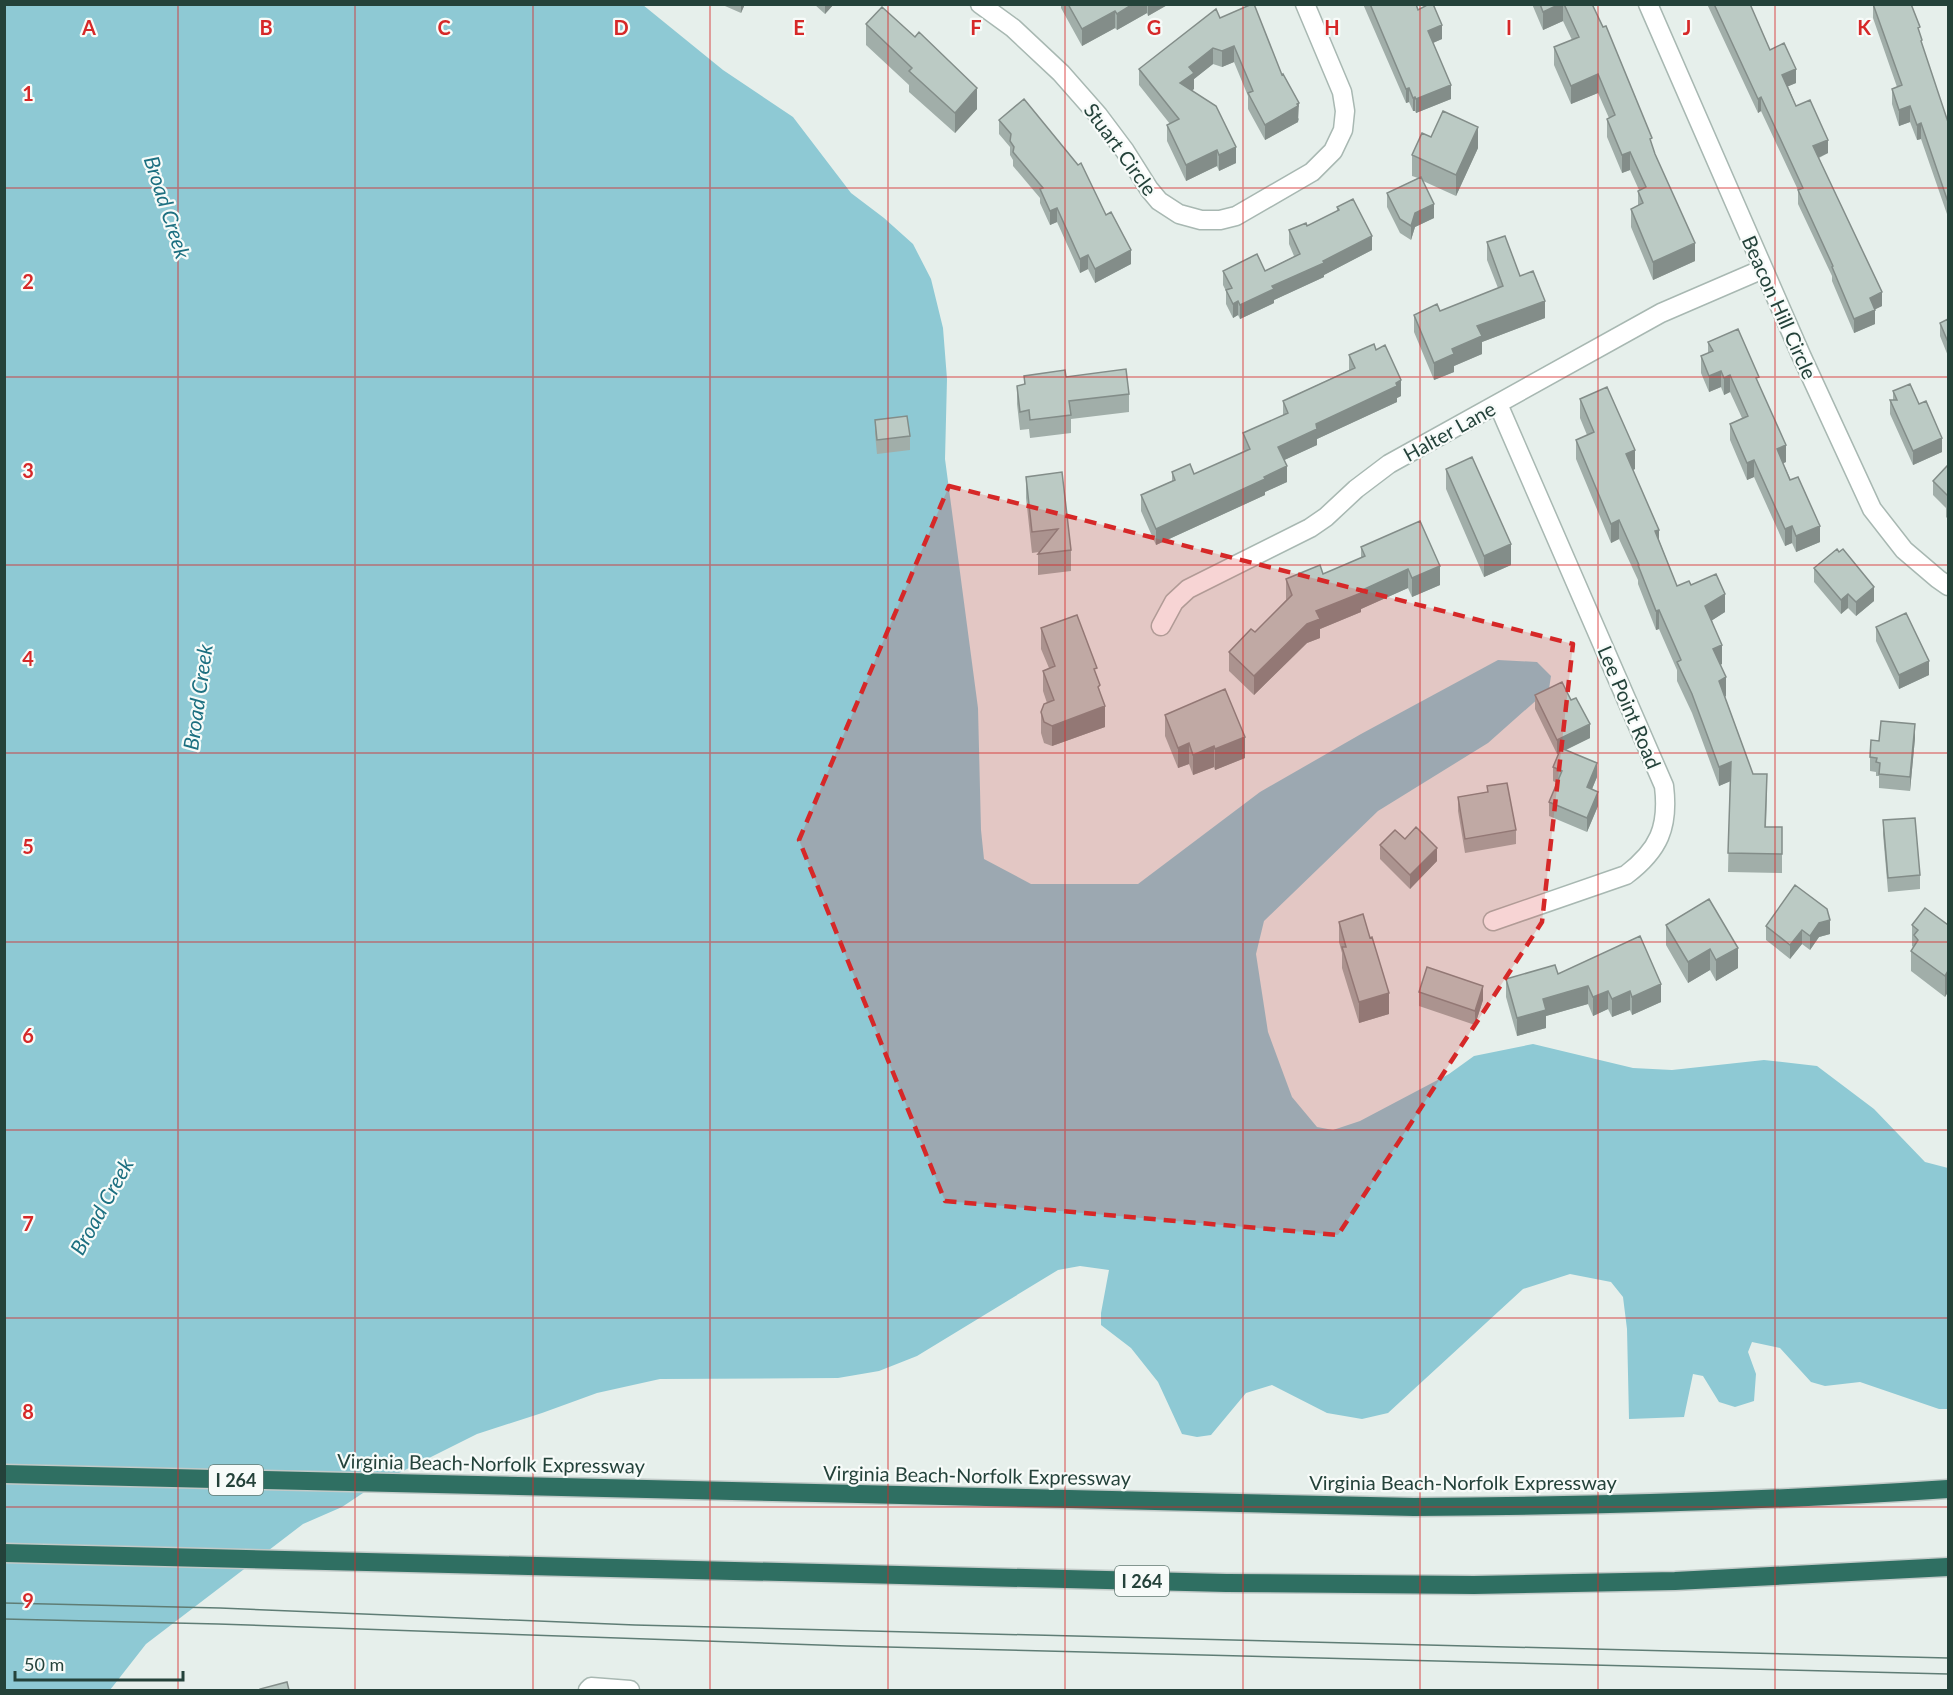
<svg xmlns="http://www.w3.org/2000/svg" width="1953" height="1695" font-family="Lato,sans-serif">
  <style>
    .water { fill: #8ec9d4 }
    .lines { fill: none; stroke-linecap: round; stroke-linejoin: round }
    .minor-casing { stroke: #a8b8b2; stroke-width: 21 }
    .motorway-casing { stroke: #c2cac8; stroke-width: 21 }
    .minor { stroke: #fff; stroke-width: 18 }
    .motorway { stroke: #2f6f62; stroke-width: 18 }
    .tram { stroke: #5f7d75; stroke-width: 1.5 }
    .wall { fill: #a1aea9 }
    .shaded-wall { fill: #838d89 }
    .building { fill: #bbcac4; stroke: #838d89; stroke-width: 1.5 }
    .marked { fill: #d62828; fill-opacity: 0.2; stroke: #d62828; stroke-width: 4.5; stroke-dasharray: 12 8; stroke-linejoin: round }
    .grid { fill: none; stroke: #d62828; stroke-width: 1.5; stroke-opacity: 0.55 }
    .labels { text-anchor: middle; dominant-baseline: central; stroke-width: 4.5; stroke-linejoin: round; paint-order: stroke }
    .shield { fill: #f7fbf9; stroke: #637a73; stroke-width: 1.5 }
    .shield-label { font-size: 18px; font-weight: bold; fill: #24423a }
    .street-label { font-size: 20px; fill: #24423a; stroke: #f7fbf9 }
    .water-label { font-size: 21px; font-style: italic; fill: #1c6f80; stroke: #f7fbf9 }
    .grid-label { font-size: 20px; text-anchor: middle; font-weight: bold; fill: #d62828; stroke: #f7fbf9; stroke-width: 4.5; stroke-linejoin: round; paint-order: stroke }
  </style>
  <rect width="100%" height="100%" fill="#e6efeb"/>
  <path class="water" d="M5,5H643L723,70L793,117L851,193L884,218L913,244L931,279L943,328L947,379L945,459L978,708L981,830L984,859L1031,884H1138L1260,792L1361,734L1498,660L1537,662L1551,676L1549,689L1488,743L1378,811L1264,921L1256,954L1268,1032L1292,1097L1317,1127L1333,1130L1360,1121L1449,1074L1474,1056L1533,1044L1633,1068L1672,1070L1764,1060L1817,1066L1874,1109L1925,1162L1948,1168V1409H1939L1860,1382L1825,1386L1811,1382L1780,1348L1752,1342L1748,1352L1756,1374L1754,1401L1735,1407L1719,1402L1703,1376L1693,1374L1684,1417L1629,1419L1627,1329L1623,1297L1611,1282L1570,1274L1523,1289L1388,1413L1362,1419L1327,1413L1272,1385L1246,1393L1211,1435L1197,1437L1182,1434L1158,1382L1131,1348L1101,1325V1313L1109,1270L1080,1266L1058,1270L917,1356L879,1371L838,1378L660,1379L597,1393L542,1413L477,1434L375,1485L342,1507L303,1524L146,1644L110,1690H5Z"/>
  <g class="lines">
    <defs>
      <path id="minor" d="M980,4L1013,28L1061,73L1098,115L1125,151L1149,189L1159,201L1179,214L1201,220H1220L1236,216L1312,172L1333,151L1343,130L1345,111L1342,92L1305,4
        M1648,4L1801,355L1872,509L1904,550L1938,579L1948,586
        M1161,626L1174,602L1188,589L1310,528L1326,517L1356,489L1389,464L1661,313L1763,269
        M1493,921L1626,875C1659,850 1669,827 1664,786L1498,404
        M588,1690L591,1687L630,1690"/>
      <path id="motorway" d="M4,1474L1414,1507C1593,1506 1770,1501 1948,1489
        M4,1553L1226,1583L1474,1585L1675,1581L1948,1567"/>
    </defs>
    <use href="#minor" class="minor-casing"/>
    <use href="#motorway" class="motorway-casing"/>
    <use href="#minor" class="minor"/>
    <use href="#motorway" class="motorway"/>
    <path class="tram" d="M4,1603L220,1608L635,1625L1948,1658
      M4,1619L218,1624L847,1646L1948,1674"/>
  </g>
  <path class="wall" d="M725,4H745L741,13L725,6Z
    M814,4H834L825,14Z
    M1061,4H1169L1148,16L1147,13L1117,30L1115,28L1082,46L1061,8Z
    M1363,4H1416L1418,10L1442,39L1433,43L1451,99L1416,113L1415,111H1413L1409,102L1406,103Z
    M1532,4H1592L1652,146L1695,261L1653,280L1631,227V209L1638,205V191L1639,190L1630,170L1622,173L1607,137V119L1609,118L1598,93L1571,104L1554,65V47L1572,40L1563,21L1543,30Z
    M1707,4H1750L1770,50L1796,83L1788,86L1796,106L1828,153L1819,158L1882,306L1875,309V324L1854,333L1832,281V276L1798,204V190L1761,111L1758,113Z
    M1873,4H1911L1920,34L1922,46L1948,122V217L1921,139L1917,140L1910,122L1899,126L1892,104V89L1897,87L1873,18Z
    M1220,18L1299,119L1298,122L1265,140L1248,109V96L1234,62L1222,67L1213,64L1194,79V89L1192,90L1236,163L1219,171L1217,166L1186,181L1167,141V125L1170,124L1139,85V69Z
    M866,24L977,109L955,133L909,92V85L866,45Z
    M999,120L1106,215L1131,264L1095,283L1088,269L1080,273L1057,222L1050,225L1040,203V198L1013,166V160L1010,155V147L999,134Z
    M1431,137L1478,148L1456,196L1423,181L1434,218L1415,227L1411,240L1400,233L1387,207V193L1418,178L1412,176V155Z
    M1337,207L1372,250L1324,275V277L1274,300V303L1240,319L1238,315L1233,318L1226,304V291L1223,285V271H1265L1294,256L1289,244V230L1307,226L1337,211Z
    M1487,242L1520,276L1545,318L1482,342V354L1454,366V372L1434,380L1414,332V315L1440,311L1498,288L1487,260Z
    M1948,319V356L1940,336V323Z
    M1708,342L1759,384L1786,462L1783,463L1820,542L1796,552L1792,543L1785,546L1754,477L1747,480L1730,440V424L1742,418L1730,392L1724,395L1721,387L1709,392L1701,373V356L1708,353Z
    M1349,355L1401,396L1397,398V402L1317,439V445L1284,460L1287,482L1265,492V495L1156,545L1141,511V495L1172,481V472L1194,474L1244,452L1243,449V433L1283,416V401L1349,370Z
    M1024,376L1066,377L1129,394V412L1071,419V433L1030,438L1029,429L1020,430L1017,404V386L1024,385Z
    M1893,391L1919,404L1942,452L1913,465L1890,414V400H1893Z
    M1580,399L1635,469L1633,470L1659,540L1677,586L1691,585L1725,612L1712,620L1722,664L1720,665L1726,696L1725,697L1753,774L1767,793L1766,827H1782V873L1728,872L1730,781L1719,786L1692,713L1677,681V670L1659,629L1656,630L1638,584V580L1619,539L1611,543L1576,459V440L1587,435L1580,418Z
    M875,420L910,436V450L877,454L875,434Z
    M1948,465V519L1946,517V508L1933,495V481Z
    M1446,469L1511,565L1484,577L1446,489Z
    M1026,477L1071,550V571L1038,575V554L1039,552L1032,553L1026,498Z
    M1361,547L1440,585L1412,597L1408,588L1361,609V612L1320,629V638L1307,643L1254,695L1229,671V652L1255,632L1286,600V579L1323,574L1361,558Z
    M1814,568L1874,601L1856,616L1848,608L1841,614L1814,582Z
    M1876,627L1929,675L1899,689L1876,641Z
    M1041,628L1097,676L1105,727L1052,746L1044,743L1041,733V712L1047,703L1043,691V671L1049,668L1041,649Z
    M1535,695L1590,738L1566,750L1597,777L1592,789L1598,806L1587,832L1549,816V802L1557,783L1553,781V767L1559,754H1557L1535,709Z
    M1165,715L1245,758L1215,770L1214,767L1193,775L1189,764L1178,768L1165,736Z
    M1915,738L1910,791L1879,788V776H1876V772L1870,771V757L1879,741Z
    M1487,786L1516,830V844L1465,853L1458,811V797L1487,792Z
    M1883,820L1920,875V889L1888,892L1883,834Z
    M1405,839L1437,861L1410,889L1380,859V845Z
    M1709,899L1738,968L1716,981L1710,970L1688,983L1666,945V925Z
    M1339,922L1389,1014L1359,1023L1342,968V953L1339,942Z
    M1912,925H1948V992L1945,997L1911,971V951L1913,947L1912,946Z
    M1766,926L1830,934L1819,937L1810,950L1802,944L1790,959L1766,940Z
    M1640,936L1661,1002L1632,1015L1630,1010L1612,1017L1608,1009L1593,1016L1588,1004L1546,1016V1028L1517,1036L1506,997V979L1558,974Z
    M1419,992L1483,1000L1475,1025L1419,1006Z"/>
  <path class="shaded-wall" d="M741,4H745L741,13Z
    M825,4H834L825,14Z
    M1133,4H1147V13L1117,30V14Z
    M1148,4H1169L1148,16Z
    M1560,4H1563V21L1543,30V12Z
    M1115,11V28L1082,46V29Z
    M1442,25V39L1428,45V31Z
    M1234,46V62L1222,67V51Z
    M1213,48V64L1194,79V89L1180,99V83L1189,67Z
    M1796,69V83L1782,89V75Z
    M1598,74V93L1571,104V86Z
    M1451,85V99L1416,113V99Z
    M977,88V109L955,133V113Z
    M1409,88V102L1406,103V89Z
    M1415,97V111H1413V98Z
    M1761,97V111L1758,113V99Z
    M1299,103L1298,122L1265,140V125Z
    M1910,106V122L1899,126V110Z
    M1921,123V139L1917,140V125Z
    M1478,127V148L1456,196V175Z
    M1828,140V153L1813,160V146Z
    M1236,147V163L1219,171V155Z
    M1217,150V166L1186,181V165Z
    M1630,152V170L1622,173V155Z
    M1434,204V218L1415,227L1411,240V226L1415,213Z
    M1057,208V222L1050,225V211Z
    M1372,236V250L1324,275V277L1274,300V303L1240,319V305L1272,286Z
    M1695,243V261L1653,280V262Z
    M1131,250V264L1095,283V269Z
    M1088,255V269L1080,273V259Z
    M1882,292V306L1870,312V298Z
    M1238,301V315L1233,318V304Z
    M1545,301V318L1482,342V354L1454,366V372L1434,380V363L1452,349L1477,326Z
    M1875,310V324L1854,333V319Z
    M1721,371V387L1709,392V376Z
    M1730,375V392L1724,395V378Z
    M1401,380V396L1397,398V402L1317,439V445L1278,463V447L1316,424Z
    M1942,438V452L1913,465V451Z
    M1786,445V462L1777,466V449Z
    M1635,450V469L1626,473V454Z
    M1754,460V477L1747,480V463Z
    M1287,466V482L1265,492V495L1156,545V529Z
    M1619,520V539L1611,543V524Z
    M1792,526V543L1785,546V529Z
    M1820,526V542L1796,552V536Z
    M1659,530V548L1655,531Z
    M1511,544V565L1484,577V556Z
    M1440,566V585L1412,597V578Z
    M1408,569V588L1361,609V612L1320,629V638L1307,643L1254,695V676L1316,611Z
    M1874,587V601L1856,616V602Z
    M1725,594V612L1705,625V606Z
    M1848,594V608L1841,614V600Z
    M1659,610V629L1656,630V611Z
    M1722,645V664L1713,668V649Z
    M1929,661V675L1899,689V675Z
    M1726,677V696L1719,699V681Z
    M1105,706V727L1052,746V726Z
    M1590,724V738L1557,754V740Z
    M1915,724V738L1910,791V777Z
    M1245,737V758L1215,770V749Z
    M1189,743V764L1178,768V748Z
    M1214,746V767L1193,775V755Z
    M1731,762V781L1719,786V767Z
    M1597,763V777L1587,801V787Z
    M1598,792V806L1587,832V818Z
    M1437,848V861L1410,889V875Z
    M1830,920V934L1819,937L1810,950V936L1819,923Z
    M1802,930V944L1790,959V945Z
    M1738,948V968L1716,981V960Z
    M1710,949V970L1688,983V962Z
    M1948,971V992L1945,997V976Z
    M1661,984V1002L1632,1015V997Z
    M1483,986V1000L1475,1025V1011Z
    M1588,986V1004L1546,1016V1028L1517,1036V1018L1543,999Z
    M1608,991V1009L1593,1016V997Z
    M1630,991V1010L1612,1017V999Z
    M1389,993V1014L1359,1023V1002Z"/>
  <path class="building" d="M1068,4H1133L1117,14L1115,11L1082,29Z
    M1252,4H1254L1282,75L1283,74L1299,103L1297,104L1298,106L1265,125L1248,93L1253,91L1234,46L1222,51L1213,48L1189,67L1194,73L1180,83L1216,106L1236,147L1219,155L1217,150L1186,165L1167,125L1179,119L1139,69L1216,9L1220,18Z
    M1370,4H1416L1418,10L1429,4H1433L1442,25L1428,31L1451,85L1416,99L1415,97L1413,98L1409,88L1406,89Z
    M1540,4H1560L1543,12Z
    M1564,4H1592L1603,27L1606,26L1652,138L1650,139L1655,154L1695,243L1653,262L1631,209L1643,203L1638,191L1646,187L1630,152L1622,155L1607,119L1615,115L1598,74L1571,86L1554,47L1579,37Z
    M1714,4H1750L1770,50L1784,43L1796,69L1782,75L1796,106L1810,100L1828,140L1813,146L1882,292L1870,298L1875,310L1854,319L1832,267L1833,266L1798,190L1803,188L1761,97L1758,99Z
    M1873,4H1911L1920,27L1918,28L1922,40L1921,41L1948,122V202L1921,123L1917,125L1910,106L1899,110L1892,89L1902,85Z
    M882,7L915,37L919,32L977,88L955,113L909,71L912,68L866,24Z
    M1024,99L1078,165L1081,163L1106,215L1111,212L1131,250L1095,269L1088,255L1080,259L1057,208L1050,211L1040,189L1043,188L1013,152L1014,147L1010,141L1011,134L999,120Z
    M1443,111L1478,127L1456,175L1412,155L1422,133L1431,137Z
    M1421,177L1434,204L1415,213L1411,226L1400,219L1387,193Z
    M1353,199L1372,236L1323,261L1324,263L1272,286L1274,289L1240,305L1238,301L1233,304L1226,290L1232,288L1223,271L1257,254L1265,271L1300,254L1289,230L1306,223L1307,226L1339,210L1337,207Z
    M1505,236L1520,276L1533,271L1545,301L1477,326L1482,336L1452,349L1454,354L1434,363L1414,315L1437,304L1440,311L1503,286L1487,242Z
    M1948,319V342L1940,323Z
    M1738,329L1759,377L1756,378L1786,445L1777,449L1790,480L1798,477L1820,526L1796,536L1792,526L1785,529L1754,460L1747,463L1730,424L1748,416L1730,375L1724,378L1721,371L1709,376L1701,356L1713,351L1708,342Z
    M1374,344L1376,350L1385,345L1401,380L1396,383L1397,386L1316,424L1317,429L1278,447L1287,466L1264,477L1265,479L1156,529L1141,495L1175,480L1172,472L1190,464L1194,474L1250,449L1243,433L1288,413L1283,401L1355,368L1349,355Z
    M1126,369L1129,394L1069,401L1071,415L1030,420L1029,410L1020,412L1017,386L1025,384L1024,376L1065,370L1066,377Z
    M1910,384L1919,404L1926,401L1942,438L1913,451L1890,400H1897L1893,391Z
    M1607,387L1635,450L1626,454L1659,530L1655,531L1677,586L1689,581L1691,585L1716,574L1725,594L1705,606L1722,645L1713,649L1726,677L1719,681L1753,774H1767L1765,827H1782V854L1728,853L1731,762L1719,767L1692,694L1677,662L1681,660L1659,610L1656,611L1638,565H1639L1619,520L1611,524L1576,440L1594,432L1580,399Z
    M907,416L910,436L877,440L875,420Z
    M1472,457L1511,544L1484,556L1446,469Z
    M1948,465V496L1933,481Z
    M1062,472L1071,550L1038,554L1058,529L1032,532L1026,477Z
    M1420,521L1440,566L1412,578L1408,569L1360,591L1361,593L1316,611L1320,619L1307,624L1254,676L1229,652L1251,629L1255,632L1292,595L1286,579L1320,565L1323,574L1365,556L1361,547Z
    M1837,549L1839,552L1843,549L1874,587L1856,602L1848,594L1841,600L1814,568Z
    M1906,613L1929,661L1899,675L1876,627Z
    M1077,615L1097,668L1094,669L1100,685L1098,687L1105,706L1052,726L1044,722L1041,712L1044,704L1054,700L1043,671L1055,666L1041,628Z
    M1562,682L1571,700L1576,698L1590,724L1557,740L1535,695Z
    M1225,689L1245,737L1215,749L1214,746L1193,755L1189,743L1178,748L1165,715Z
    M1881,721L1915,724L1910,777L1879,774L1880,763L1876,762L1877,758L1870,757L1871,740L1879,741Z
    M1561,748L1597,763L1587,787L1598,792L1587,818L1549,802L1562,771L1553,767Z
    M1507,783L1516,830L1465,839L1458,797L1488,792L1487,786Z
    M1915,818L1920,875L1888,878L1883,820Z
    M1416,827L1437,848L1410,875L1380,845L1395,830L1405,839Z
    M1795,885L1827,909L1830,920L1819,923L1810,936L1802,930L1790,945L1766,926Z
    M1709,899L1738,948L1716,960L1710,949L1688,962L1666,925Z
    M1925,908L1948,925V971L1945,976L1911,951L1918,940L1914,935L1918,930L1912,925Z
    M1363,914L1370,938L1372,937L1389,993L1359,1002L1342,947H1346L1339,922Z
    M1640,936L1661,984L1632,997L1630,991L1612,999L1608,991L1593,997L1588,986L1543,999L1546,1010L1517,1018L1506,979L1555,965L1558,974Z
    M1427,967L1483,986L1475,1011L1419,992Z
    M287,1682L289,1690H260V1689Z"/>
  <path class="marked" d="M949,486L1573,644L1542,922L1338,1235L945,1201L799,840Z"/>
  <path class="grid" d="M178,4V1690M355,4V1690M533,4V1690M710,4V1690M888,4V1690M1065,4V1690M1243,4V1690M1420,4V1690M1598,4V1690M1775,4V1690M4,188H1948M4,377H1948M4,565H1948M4,753H1948M4,942H1948M4,1130H1948M4,1318H1948M4,1507H1948"/>
  <g class="labels">
    <g class="shield">
      <rect x="209" y="1465" width="54" height="30" rx="4.5"/>
      <rect x="1115" y="1566" width="54" height="30" rx="4.5"/>
    </g>
    <g class="shield-label">
      <text x="236" y="1480">I 264</text>
      <text x="1142" y="1581">I 264</text>
    </g>
    <g class="street-label">
      <text transform="translate(1121 149) rotate(54)">Stuart Circle</text>
      <text transform="translate(1780 307) rotate(66)">Beacon Hill Circle</text>
      <text transform="translate(1449 431) rotate(-29)">Halter Lane</text>
      <text transform="translate(1630 707) rotate(67)">Lee Point Road</text>
      <text transform="translate(491 1463) rotate(1)">Virginia Beach-Norfolk Expressway</text>
      <text transform="translate(977 1475) rotate(1)">Virginia Beach-Norfolk Expressway</text>
      <text x="1463" y="1482">Virginia Beach-Norfolk Expressway</text>
    </g>
    <g class="water-label">
      <text transform="translate(168 207) rotate(72)">Broad Creek</text>
      <text transform="translate(197 697) rotate(-82)">Broad Creek</text>
      <text transform="translate(101 1206) rotate(-61)">Broad Creek</text>
    </g>
  </g>
  <g class="grid-label">
    <text x="89" y="35">A</text>
    <text x="266" y="35">B</text>
    <text x="444" y="35">C</text>
    <text x="621" y="35">D</text>
    <text x="799" y="35">E</text>
    <text x="976" y="35">F</text>
    <text x="1154" y="35">G</text>
    <text x="1332" y="35">H</text>
    <text x="1509" y="35">I</text>
    <text x="1687" y="35">J</text>
    <text x="1864" y="35">K</text>
    <text x="28" y="101">1</text>
    <text x="28" y="289">2</text>
    <text x="28" y="478">3</text>
    <text x="28" y="666">4</text>
    <text x="28" y="854">5</text>
    <text x="28" y="1043">6</text>
    <text x="28" y="1231">7</text>
    <text x="28" y="1419">8</text>
    <text x="28" y="1608">9</text>
  </g>
  <rect width="1953" height="1695" fill="none" stroke="#24423a" stroke-width="12"/>
  <path d="M15 1671v9h168v-9" fill="none" stroke="#24423a" stroke-width="3"/>
  <text x="24" y="1671" font-size="18" fill="#24423a" stroke="#f7fbf9" stroke-width="4.5" paint-order="stroke">50 m</text>
</svg>
